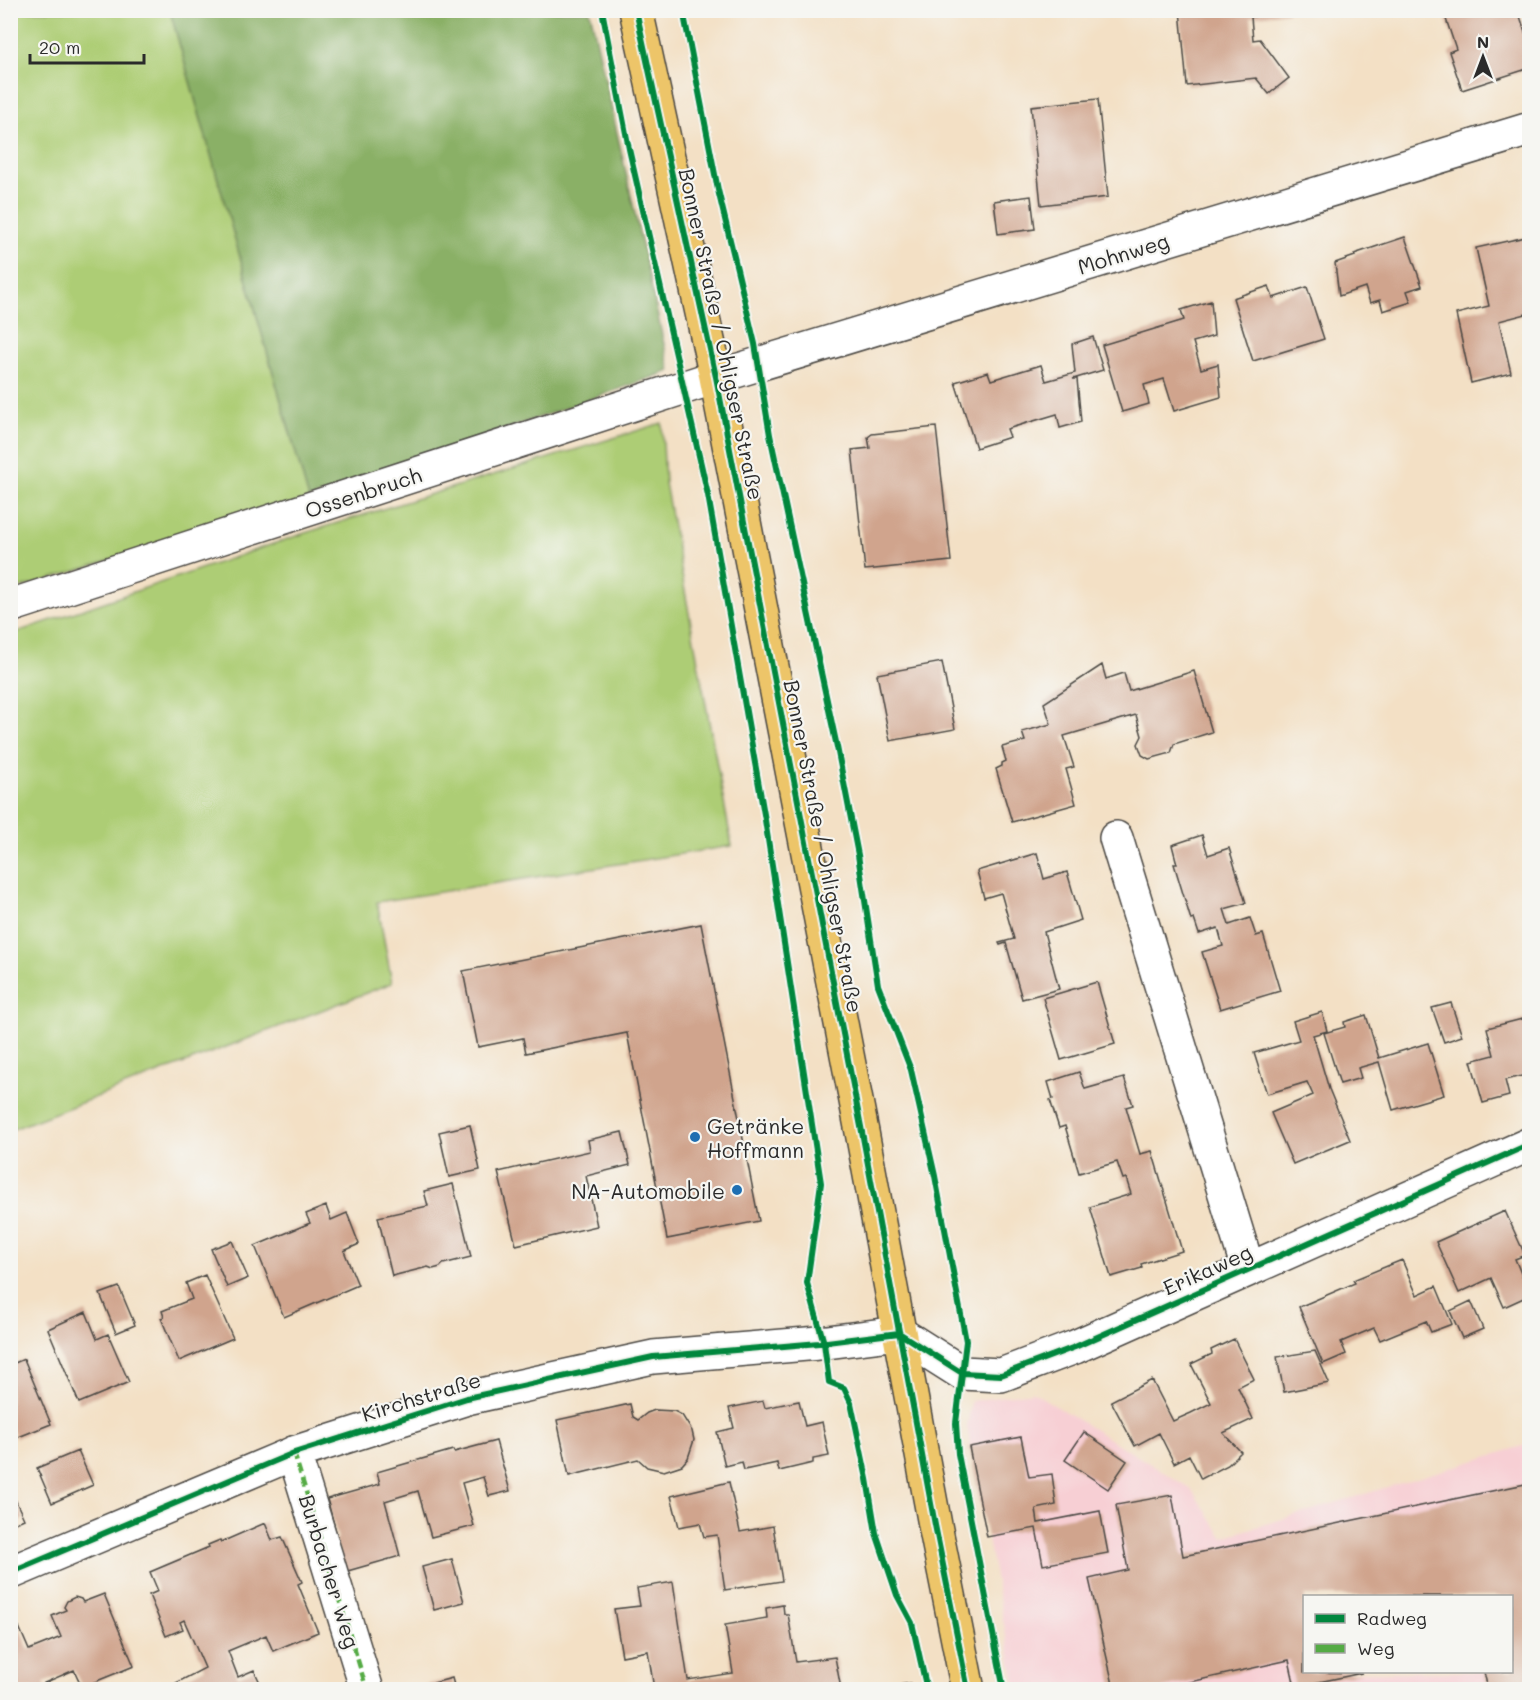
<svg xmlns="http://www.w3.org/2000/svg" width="1540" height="1700" font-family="Mali,sans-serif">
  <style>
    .built { fill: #f7cfd4; fill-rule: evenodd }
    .green { fill: #adcd74; stroke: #6c7c50; stroke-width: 1.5 }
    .forest { fill: #8ab066; stroke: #5a6e48; stroke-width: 1.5 }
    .building { fill: #d0a48d }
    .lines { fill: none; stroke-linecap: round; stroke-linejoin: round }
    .minor-casing { stroke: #494642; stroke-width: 36 }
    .tertiary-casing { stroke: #494642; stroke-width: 36 }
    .primary-casing { stroke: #494642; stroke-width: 36 }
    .minor { stroke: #fff; stroke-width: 33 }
    .tertiary { stroke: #fff; stroke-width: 33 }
    .primary { stroke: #edc569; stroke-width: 33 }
    .quiet { stroke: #54ab44; stroke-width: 4.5; stroke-dasharray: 9 4.5; stroke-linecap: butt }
    .cycleway-casing { stroke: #f6f6f2; stroke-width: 10 }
    .cycleway { stroke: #00873e; stroke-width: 6 }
    .poi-dot { fill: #1f6fb2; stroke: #f6f6f2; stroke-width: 2 }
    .labels { text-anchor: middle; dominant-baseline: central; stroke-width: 4.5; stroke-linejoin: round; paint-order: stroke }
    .street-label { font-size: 21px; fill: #2b2b2b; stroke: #f6f6f2 }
    .poi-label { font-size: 21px; fill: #2b2b2b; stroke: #f6f6f2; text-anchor: start }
  </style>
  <rect width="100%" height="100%" fill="#f6f6f2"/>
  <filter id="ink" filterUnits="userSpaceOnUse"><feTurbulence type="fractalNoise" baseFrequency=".0167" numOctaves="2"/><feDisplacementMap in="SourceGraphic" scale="12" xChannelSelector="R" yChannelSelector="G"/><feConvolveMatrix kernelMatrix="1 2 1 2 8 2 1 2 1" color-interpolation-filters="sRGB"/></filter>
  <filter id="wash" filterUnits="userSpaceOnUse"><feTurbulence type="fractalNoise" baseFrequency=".008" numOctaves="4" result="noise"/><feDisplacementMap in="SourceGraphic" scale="24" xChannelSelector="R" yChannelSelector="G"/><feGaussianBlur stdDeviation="1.35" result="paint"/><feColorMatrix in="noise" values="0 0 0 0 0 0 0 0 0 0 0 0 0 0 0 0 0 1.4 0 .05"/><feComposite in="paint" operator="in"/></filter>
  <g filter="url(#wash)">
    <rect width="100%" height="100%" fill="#f3e0c5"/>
    <path class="built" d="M1033,1392L1191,1489L1223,1537L1529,1444V1689H1016L967,1427L971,1401ZM1304,1596H1512V1672H1304Z"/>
    <path class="green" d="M11,11H170L309,499L11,591Z
      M662,423L665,483L732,846L377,902L392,983L11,1130V634L305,533Z"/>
    <path class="forest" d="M170,11H590L670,371L309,499Z"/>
    <g id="blocks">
      <path class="building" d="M1180,10H1288L1289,12L1251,17L1253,40L1260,39L1289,78L1269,94L1256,78L1187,86Z
        M1443,10H1518L1530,47V68L1462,90L1449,52L1456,49Z
        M1098,99L1108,197L1041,205L1031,106Z
        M1031,196L1035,229L998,234L994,201Z
        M1530,236V313L1499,321L1511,373L1471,383L1456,314L1489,306L1476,248Z
        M1405,237L1422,286L1407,291L1411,302L1383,311L1380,300L1370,303L1365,287L1339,296L1335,263L1355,256L1354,254Z
        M1269,286L1273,298L1307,287L1324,339L1253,361L1233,298Z
        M1211,301L1214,336L1193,342L1201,369L1218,364L1221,397L1174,411L1164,379L1144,385L1149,404L1122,412L1102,345L1184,320L1181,310Z
        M1093,337L1103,370L1073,379H1077L1081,422L1060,428L1057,414L1007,429L1010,437L976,448L955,382L988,372L991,380L1041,365L1046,381L1075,373L1072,344Z
        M936,427L951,561L865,570L852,450L870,448L868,437L872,434Z
        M942,662L955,729L890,741L877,674Z
        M1102,665L1106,679L1124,673L1129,691L1194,671L1212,732L1174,744L1171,753L1149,759L1142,755L1138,744L1142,736L1136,715L1064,736L1074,767L1066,769L1076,804L1012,822L996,769L1002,766V763L1006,761L1002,747L1025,741L1022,732L1051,724L1044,703Z
        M1202,835L1208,855L1229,848L1246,903L1224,909L1229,925L1250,918L1256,936L1263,934L1280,991L1220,1009L1202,952L1223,946L1218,928L1199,934L1194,919L1191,920L1174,864H1177L1172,845Z
        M1037,853L1044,879L1067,872L1081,920L1044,932L1059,989L1022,999L1006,943L1000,945L999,943L1014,939L1001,893L984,898L977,871Z
        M701,924L759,1221L667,1239L627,1033L526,1053L523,1038L478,1047L463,971Z
        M1097,982L1115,1044L1061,1060L1043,998Z
        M1451,1003L1462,1036L1444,1042L1432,1008Z
        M1322,1012L1327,1031L1313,1035L1329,1089L1350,1140L1293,1164L1271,1113L1313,1095L1307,1082L1267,1094L1254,1053L1299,1040L1293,1021Z
        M1366,1015L1379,1058L1428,1043L1444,1095L1393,1110L1379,1062L1358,1068L1361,1078L1340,1084L1324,1033L1345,1027L1344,1022Z
        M1530,1017V1074L1505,1080L1509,1096L1483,1103L1471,1061L1494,1055L1487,1028Z
        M1079,1072L1085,1089L1124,1078L1133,1105L1126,1107L1140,1154L1152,1151L1182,1251L1141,1264L1142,1268L1111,1277L1090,1207L1131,1194L1126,1178L1123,1179L1117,1162L1079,1173L1065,1126L1059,1128L1050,1100L1053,1099L1048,1082Z
        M470,1125L480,1170L449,1177L439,1132Z
        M622,1132L630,1165L586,1176L597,1226L516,1245L498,1172L590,1151L588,1140Z
        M453,1184L471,1257L443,1264L440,1267L433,1269L428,1267L392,1276L378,1217L428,1206L424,1191Z
        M326,1206L331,1220L347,1213L359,1244L344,1251L358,1285L284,1317L255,1246L310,1223L306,1214Z
        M1505,1211L1525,1255L1515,1259L1530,1295L1504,1307L1491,1278L1459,1293L1436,1242Z
        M232,1241L248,1278L227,1287L211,1249Z
        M1402,1260L1417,1295L1436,1286L1452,1324L1431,1332L1426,1321L1380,1340L1374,1328L1341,1342L1346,1354L1323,1364L1299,1307L1355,1283L1353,1280Z
        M205,1275L233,1338L179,1361L161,1318L164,1317L162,1311L192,1299L186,1283Z
        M119,1287L135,1325L116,1333L100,1294Z
        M1471,1301L1483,1329L1462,1338L1450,1311Z
        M86,1312L97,1339L108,1334L129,1382L79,1403L48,1329Z
        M1234,1339L1254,1379L1238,1387L1253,1419L1223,1433L1241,1452L1228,1465L1201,1479L1189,1455L1174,1463L1159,1433L1135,1446L1111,1401L1152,1380L1173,1421L1191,1413L1211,1403L1191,1364L1212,1354L1211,1350Z
        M1315,1351L1329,1383L1284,1392L1277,1357Z
        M24,1359L51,1424L16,1438L10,1425V1365Z
        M763,1401L765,1408L799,1401L805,1426L822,1422L829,1456L813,1459V1463L779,1471L777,1463L744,1470L742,1462L725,1466L717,1432L734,1428L729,1408Z
        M630,1404L633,1417L638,1420L647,1413L655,1410L674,1411L682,1415L692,1431L694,1440L688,1458L682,1465L664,1471L647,1467L638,1459L569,1476L557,1420Z
        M1084,1432L1127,1461L1108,1489L1065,1460Z
        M1021,1437L1029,1477L1052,1474L1056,1505L1036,1509L1038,1523L1100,1511L1108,1553L1043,1565L1036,1528L987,1537L969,1447Z
        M496,1441L510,1491L489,1496L483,1477L462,1483L474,1526L431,1537L418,1491L385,1501L400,1556L344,1572L335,1539H338L327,1499L380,1484L377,1472L453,1450L454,1452Z
        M78,1451L93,1485L52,1503L37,1468Z
        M729,1482L740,1532L773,1526L782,1581L725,1590L717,1535L704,1537L700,1523L679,1527L671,1496Z
        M1530,1483V1689H1488L1484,1672L1512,1671V1596H1305L1304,1672L1362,1673L1295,1687L1289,1660L1159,1689H1114L1089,1579L1128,1570L1116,1505L1172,1495L1183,1556Z
        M10,1488L24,1519L10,1525Z
        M265,1523L272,1540L282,1537L302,1582L298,1584L318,1632L273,1651L266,1635L228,1651L238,1677L254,1670L263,1689H180L176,1683L205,1668L184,1620L180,1622L183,1629L166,1636L149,1595L158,1591L150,1572L209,1547L208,1545L220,1540L221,1542L226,1540Z
        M452,1559L464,1602L434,1610L422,1567Z
        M673,1582L688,1680L733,1673L725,1625L767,1618L766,1608L783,1605L784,1614H788L796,1662L835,1657L841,1689H654L648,1651L622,1656L614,1609L640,1606L637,1588Z
        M104,1594L134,1666L82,1687L74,1670L44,1683L47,1689H10V1613H13L29,1650L61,1637L52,1616L66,1610L64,1607L67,1601L75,1597L81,1599L83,1602Z
        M452,1678L455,1689H420L419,1687Z
        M910,1683L911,1689H881V1688Z"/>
    </g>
  </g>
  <g filter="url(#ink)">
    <use href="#blocks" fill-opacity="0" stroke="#494642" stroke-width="1.5"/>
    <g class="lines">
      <defs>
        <path id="minor" d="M10,606L716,377L1530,129
          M1116,838L1248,1269
          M899,1333L962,1373L1001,1375L1075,1347L1530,1144
          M294,1453L367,1690"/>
        <path id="tertiary" d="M10,1573L294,1453L467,1398L653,1357L819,1343L899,1333"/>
        <path id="primary" d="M636,10L716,377L862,1132L935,1525L968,1690"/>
      </defs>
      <use href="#minor" class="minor-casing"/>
      <use href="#tertiary" class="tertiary-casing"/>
      <use href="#primary" class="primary-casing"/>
      <use href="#minor" class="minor"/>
      <use href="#tertiary" class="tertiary"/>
      <use href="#primary" class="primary"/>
      <path class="quiet" d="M294,1453L367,1690"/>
      <defs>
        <path id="cycleway" d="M602,10L629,149L708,495L765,820L821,1183L807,1283L824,1343L829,1382L844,1388L851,1403L867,1479L876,1533L897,1595L912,1623L927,1690
          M636,10L716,377L862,1132L935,1525L968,1690
          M683,10L718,190L755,344L770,435L837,747L858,855L878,985L911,1070L935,1176L966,1341L956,1423L958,1454L1004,1690
          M899,1333L962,1373L1001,1375L1075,1347L1530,1144
          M10,1573L294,1453L467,1398L653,1357L819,1343L899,1333"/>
      </defs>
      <use href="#cycleway" class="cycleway-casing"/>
      <use href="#cycleway" class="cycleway"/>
    </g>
  </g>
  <g class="poi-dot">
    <circle cx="695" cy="1137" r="6"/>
    <circle cx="737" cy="1190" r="6"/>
  </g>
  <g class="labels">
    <g class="street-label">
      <text transform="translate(1123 253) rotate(-17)">Mohnweg</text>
      <text transform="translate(722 334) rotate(78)">Bonner Straße / Ohligser Straße</text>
      <text transform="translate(363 492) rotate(-18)">Ossenbruch</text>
      <text transform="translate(824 846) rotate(79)">Bonner Straße / Ohligser Straße</text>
      <text transform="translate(1207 1269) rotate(-24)">Erikaweg</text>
      <text transform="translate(421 1396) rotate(-17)">Kirchstraße</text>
      <text transform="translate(330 1571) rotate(73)">Burbacher Weg</text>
    </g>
    <g class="poi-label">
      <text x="707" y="1125">Getränke<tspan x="707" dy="24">Hoffmann</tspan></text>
      <text x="725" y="1190" text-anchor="end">NA-Automobile</text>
    </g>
  </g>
  <rect width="1540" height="1700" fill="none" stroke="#f6f6f2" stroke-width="36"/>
  <rect x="1303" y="1595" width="210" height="78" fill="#f6f6f2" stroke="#a5a5a2" stroke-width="1.5"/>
  <rect x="1315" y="1614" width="30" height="9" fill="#00873e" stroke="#a5a5a2" stroke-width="1.5"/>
  <text x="1357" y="1625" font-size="18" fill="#2b2b2b">Radweg</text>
  <rect x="1315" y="1644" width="30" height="9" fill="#54ab44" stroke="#a5a5a2" stroke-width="1.5"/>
  <text x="1357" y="1655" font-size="18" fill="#2b2b2b">Weg</text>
  <g transform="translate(1483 57)" stroke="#f6f6f2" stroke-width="4.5" paint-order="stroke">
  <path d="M0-4.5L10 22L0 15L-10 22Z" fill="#2b2b2b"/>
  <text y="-9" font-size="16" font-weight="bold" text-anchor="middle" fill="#2b2b2b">N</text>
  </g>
  <path d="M30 54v9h114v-9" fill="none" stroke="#2b2b2b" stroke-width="3"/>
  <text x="39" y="54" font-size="18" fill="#2b2b2b" stroke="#f6f6f2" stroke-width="4.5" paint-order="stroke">20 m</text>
</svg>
